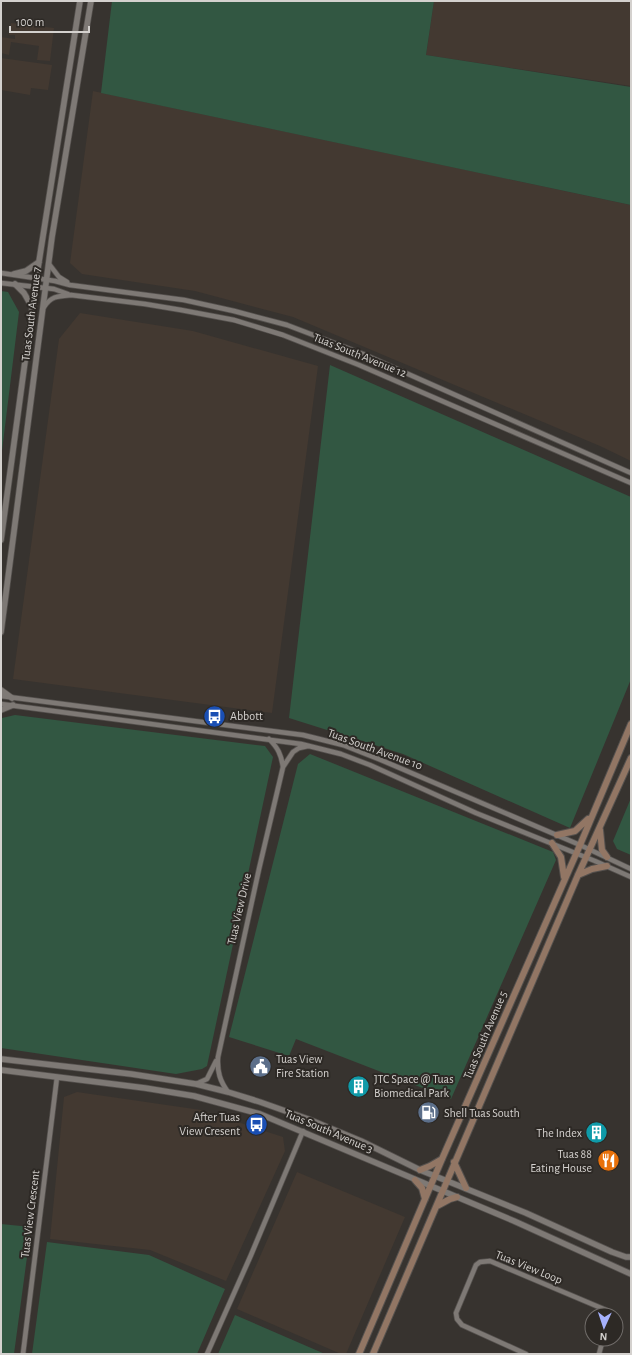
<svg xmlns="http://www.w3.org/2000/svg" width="632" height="1355" font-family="'Alegreya Sans',sans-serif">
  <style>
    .built { fill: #433931 }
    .green { fill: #325742 }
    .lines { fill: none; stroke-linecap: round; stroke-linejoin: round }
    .minor-casing { stroke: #55514e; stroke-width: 6 }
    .tertiary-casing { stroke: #55514e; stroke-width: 7 }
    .secondary-casing { stroke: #55514e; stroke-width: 8 }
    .minor { stroke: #7e7975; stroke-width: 4.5 }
    .tertiary { stroke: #7e7975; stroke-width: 5.5 }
    .secondary { stroke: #927664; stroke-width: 6 }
    .labels { text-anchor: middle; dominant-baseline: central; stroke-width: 4; stroke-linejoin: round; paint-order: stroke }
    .street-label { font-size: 12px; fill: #d4d1ce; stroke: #2d2925 }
    .poi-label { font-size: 12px; fill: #d4d1ce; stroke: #2d2925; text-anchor: start }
  </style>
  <rect width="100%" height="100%" fill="#37332f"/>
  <path class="built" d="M434,1H631V86L426,55Z
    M11,23L54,28L50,61L37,60L39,46L11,42L9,55L1,53V37L15,39V35H9Z
    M1,58L52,65L48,90L31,88L30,95L1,90Z
    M93,91L631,205V461L600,446L293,317L195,291L82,274L70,263Z
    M80,313L193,331L318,366L272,713L13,679L59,339Z
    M77,1092L201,1110L283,1137L285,1151L226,1281L150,1250L50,1239L64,1097Z
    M297,1172L405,1217L346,1354H341L237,1309Z"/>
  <path class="green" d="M112,1H434L426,55L631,87V205L101,93Z
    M1,291L8,292L19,312L1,459Z
    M330,365L631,497V679L570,828L403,754L289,718Z
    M15,715L265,746L273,757L207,1066L202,1069L176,1074L1,1048V723L2,718Z
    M310,754L553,852L556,860L451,1099L296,1039L289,1056L229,1037L298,764Z
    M631,798V855L617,849L613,841Z
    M1,1224L31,1227L14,1354H1Z
    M47,1242L149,1255L225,1289L197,1354H32Z
    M235,1315L325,1354H218Z"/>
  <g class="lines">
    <defs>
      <path id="minor" d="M49,264L59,277L67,282
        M1,273L55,281L70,285L184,300L234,311L287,325L363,354L631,473
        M1,283L54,289L68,294
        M44,307C51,296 58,296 71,295L145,304L181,310L234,320L283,335L359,365L631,483
        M1,696L303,735L343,745L381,760L580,845L631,869
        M1,704L301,744L341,754L370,765L476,813L595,861L631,877
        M269,739C278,748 281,754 283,767
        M196,1084L207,1079L216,1061
        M228,1092C220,1081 217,1072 218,1057L259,869L283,767L293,752L299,748L308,746
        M23,1354L57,1077
        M207,1354L251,1255L303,1131
        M526,1354L462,1325L457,1319L456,1313L476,1265L480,1262L490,1261L606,1310L609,1315
        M599,1354L603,1339"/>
      <path id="tertiary" d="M14,274L26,271L39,262
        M15,284L24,293L32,307
        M1,540L35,287L80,1
        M1,632L52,237L91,1
        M1,690L12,698
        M1,710L13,705
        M1,1059L131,1074L196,1084L228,1092L260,1102L308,1119L361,1141L420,1170L526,1213L612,1252L626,1257H631
        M1,1070L145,1088L194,1096L260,1114L514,1221L631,1274"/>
      <path id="secondary" d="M600,830L602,850L607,857
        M557,835L575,831L588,819
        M552,843L561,857L564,877
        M578,875L592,869L607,866
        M454,1162L466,1188
        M420,1170L430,1166L442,1159
        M415,1180L422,1188L425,1199
        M437,1206L450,1199L457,1197
        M359,1354L442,1159L580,845L631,724
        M373,1354L578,875L631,758"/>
    </defs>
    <use href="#minor" class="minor-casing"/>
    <use href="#tertiary" class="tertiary-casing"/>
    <use href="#secondary" class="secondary-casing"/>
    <use href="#minor" class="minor"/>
    <use href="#tertiary" class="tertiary"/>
    <use href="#secondary" class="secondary"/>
  </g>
  <defs>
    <symbol id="bus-disc" viewBox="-11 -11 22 22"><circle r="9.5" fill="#1a4fb4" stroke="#2d2925"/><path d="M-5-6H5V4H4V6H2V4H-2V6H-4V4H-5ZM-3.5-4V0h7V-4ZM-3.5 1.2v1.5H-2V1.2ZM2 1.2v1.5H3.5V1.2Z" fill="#fff"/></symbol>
    <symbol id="civic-disc" viewBox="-11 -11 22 22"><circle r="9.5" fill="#5c6f8a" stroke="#2d2925"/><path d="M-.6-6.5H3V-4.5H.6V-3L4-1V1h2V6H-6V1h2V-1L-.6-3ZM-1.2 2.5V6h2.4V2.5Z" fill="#fff"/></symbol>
    <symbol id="building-disc" viewBox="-11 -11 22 22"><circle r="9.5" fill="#0f9aa8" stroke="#2d2925"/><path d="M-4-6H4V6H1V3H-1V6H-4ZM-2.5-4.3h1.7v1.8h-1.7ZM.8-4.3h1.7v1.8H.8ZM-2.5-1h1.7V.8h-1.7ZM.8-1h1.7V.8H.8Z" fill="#fff"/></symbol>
    <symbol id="fuel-disc" viewBox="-11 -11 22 22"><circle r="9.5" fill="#5c6f8a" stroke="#2d2925"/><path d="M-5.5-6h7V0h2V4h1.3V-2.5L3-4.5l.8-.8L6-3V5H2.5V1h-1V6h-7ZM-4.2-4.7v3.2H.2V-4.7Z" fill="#fff"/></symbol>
    <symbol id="restaurant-disc" viewBox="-11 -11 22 22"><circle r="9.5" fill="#e8710a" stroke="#2d2925"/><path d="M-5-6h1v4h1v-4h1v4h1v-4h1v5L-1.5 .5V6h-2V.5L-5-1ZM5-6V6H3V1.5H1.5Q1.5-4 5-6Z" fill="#fff"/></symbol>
  </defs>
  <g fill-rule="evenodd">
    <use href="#bus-disc" x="202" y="704" width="25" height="25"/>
    <use href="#civic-disc" x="248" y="1054" width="25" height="25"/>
    <use href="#building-disc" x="346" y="1074" width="25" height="25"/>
    <use href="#fuel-disc" x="416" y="1100" width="25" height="25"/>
    <use href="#bus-disc" x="244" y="1112" width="25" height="25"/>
    <use href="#building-disc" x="584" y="1120" width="25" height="25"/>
    <use href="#restaurant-disc" x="596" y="1148" width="25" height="25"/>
  </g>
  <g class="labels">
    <g class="street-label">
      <text transform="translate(31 314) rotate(-83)">Tuas South Avenue 7</text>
      <text transform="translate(360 355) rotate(22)">Tuas South Avenue 12</text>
      <text transform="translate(375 749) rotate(20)">Tuas South Avenue 10</text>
      <text transform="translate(239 909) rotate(-77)">Tuas View Drive</text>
      <text transform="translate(485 1035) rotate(-67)">Tuas South Avenue 5</text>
      <text transform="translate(329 1131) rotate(23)">Tuas South Avenue 3</text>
      <text transform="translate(30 1214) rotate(-83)">Tuas View Crescent</text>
      <text transform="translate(529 1267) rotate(22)">Tuas View Loop</text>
    </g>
    <g class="poi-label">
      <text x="230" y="716">Abbott</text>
      <text x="276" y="1059">Tuas View<tspan x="276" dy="14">Fire Station</tspan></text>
      <text x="374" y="1079">JTC Space @ Tuas<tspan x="374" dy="14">Biomedical Park</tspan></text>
      <text x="444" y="1113">Shell Tuas South</text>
      <text x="240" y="1117" text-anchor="end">After Tuas<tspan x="240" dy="14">View Cresent</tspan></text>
      <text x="582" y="1133" text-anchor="end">The Index</text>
      <text x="592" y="1154" text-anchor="end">Tuas 88<tspan x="592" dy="14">Eating House</tspan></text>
    </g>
  </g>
  <rect width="632" height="1355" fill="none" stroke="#d4d1ce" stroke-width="4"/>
  <g transform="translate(604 1327) rotate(183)"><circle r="19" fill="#2d2925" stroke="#706c69"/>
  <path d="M0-3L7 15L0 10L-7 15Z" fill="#a6b1fc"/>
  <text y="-6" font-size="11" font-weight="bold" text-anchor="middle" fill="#d4d1ce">N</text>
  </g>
  <path d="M10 26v6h79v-6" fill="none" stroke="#d4d1ce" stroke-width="2"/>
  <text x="16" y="26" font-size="12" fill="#d4d1ce" stroke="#2d2925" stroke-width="3" paint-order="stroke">100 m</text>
</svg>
